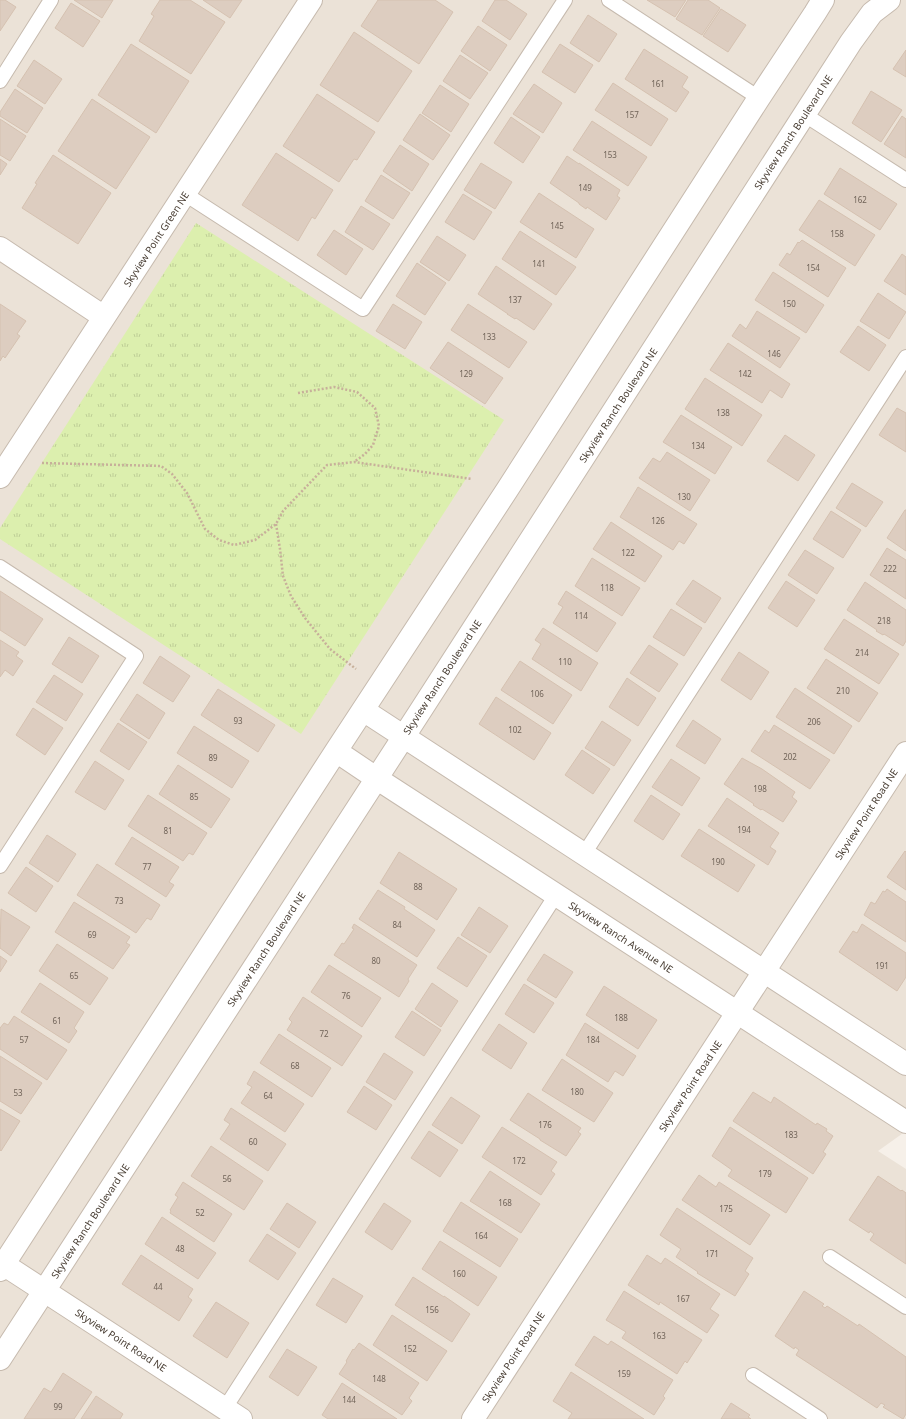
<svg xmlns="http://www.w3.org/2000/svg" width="906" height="1419" font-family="'Noto Sans',sans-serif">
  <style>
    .residential { fill: #ebe2d7 }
    .park { fill: url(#park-tufts) }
    .building { fill: #ddcdc0; stroke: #d5c1b0 }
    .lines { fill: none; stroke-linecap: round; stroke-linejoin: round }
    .service-casing { stroke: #c6baae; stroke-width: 16 }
    .minor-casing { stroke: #c6baae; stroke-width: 24 }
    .tertiary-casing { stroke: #c6baae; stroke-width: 24 }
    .path { stroke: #c7b09a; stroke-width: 2.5; stroke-dasharray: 2 2; stroke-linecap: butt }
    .service { stroke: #fff; stroke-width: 14 }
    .minor { stroke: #fff; stroke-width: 22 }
    .tertiary { stroke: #fff; stroke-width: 22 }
    .labels { text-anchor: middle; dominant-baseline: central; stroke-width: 4; stroke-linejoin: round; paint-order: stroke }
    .number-label { font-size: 8px; fill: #706358 }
    .street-label { font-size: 10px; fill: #4b4036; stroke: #fff }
  </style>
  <defs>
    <pattern id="park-tufts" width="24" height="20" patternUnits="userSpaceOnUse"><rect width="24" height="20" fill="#dcefae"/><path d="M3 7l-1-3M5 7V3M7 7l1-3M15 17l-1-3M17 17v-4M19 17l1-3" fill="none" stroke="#bece96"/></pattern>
  </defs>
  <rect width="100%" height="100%" fill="#f6f0e9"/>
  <path class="residential" d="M0,0H906V1131L878,1151L906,1169V1419H0Z"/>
  <path class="park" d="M196,223L504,420L301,734L0,539V528Z"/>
  <path class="building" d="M0,0H5L16,7L0,31Z
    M74,0H113L102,18Z
    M160,0H190L225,22L191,74L139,41L154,16L151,14Z
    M203,0H242L230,18Z
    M378,0H435L453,12L419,64L361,26Z
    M495,0H506L527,14L510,40L482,21Z
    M647,0H686L675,17Z
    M688,0H708L720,8L702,35L676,19Z
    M71,3L100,21L83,47L55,28Z
    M721,9L746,25L728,52L703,36Z
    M588,15L617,34L599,62L570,43Z
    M478,26L507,45L490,71L461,51Z
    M354,32L412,71L378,122L320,85Z
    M131,44L189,81L156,133L98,95Z
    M560,44L593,65L575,93L542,72Z
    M644,49L688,77L682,87L689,92L676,112L625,79Z
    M906,50V77L893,69Z
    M460,55L488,73L470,99L443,81Z
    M34,60L62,79L45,104L17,86Z
    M613,83L668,119L651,146L595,110Z
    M534,84L562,103L543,133L513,114Z
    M440,85L469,104L451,132L422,113Z
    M15,89L43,108L27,133L0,116V112Z
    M871,91L902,110L881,142L852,123Z
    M317,94L375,132L357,160L354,159L339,182L283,146Z
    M92,99L150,137L116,189L58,151Z
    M420,114L450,135L433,160L403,140Z
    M902,116L906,119V158L884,144Z
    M511,117L540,137L523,163L494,143Z
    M0,119L26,136L10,161L0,155Z
    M592,121L647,157L628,186L573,150Z
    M400,145L429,164L412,191L383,171Z
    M276,153L333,190L315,219L312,217L298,241L242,205Z
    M53,155L111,193L78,244L22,208L37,184L35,183Z
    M567,156L579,164V163L620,190L617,196L620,198L606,220L587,207L586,209L579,204V203L550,183Z
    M0,159L7,164L0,175Z
    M481,163L512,182L495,209L464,190Z
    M840,168L897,204L880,230L824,194Z
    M381,175L410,193L393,219L365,201Z
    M539,193L594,229L576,258L520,222Z
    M463,194L492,212L474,240L445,222Z
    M819,200L875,235L855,266L799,230Z
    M361,206L390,224L373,250L345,232Z
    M334,230L363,249L346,275L317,255Z
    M520,231L576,267L556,295L502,259Z
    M437,236L466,255L449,281L420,262Z
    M802,240L846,268L828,297L779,265L787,253L790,255L798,242L799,243Z
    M902,254L906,257V295L884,281Z
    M417,263L446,283L425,315L396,296Z
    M496,266L552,304L534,330L516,318L515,319L507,314H508L478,294Z
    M773,272L824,305L806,333L755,300Z
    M878,293L906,312L889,339L860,321Z
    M0,304L26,321L17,334L20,336L5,358L3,356L0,361Z
    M393,304L422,322L405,349L376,331Z
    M468,304L527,342L509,368L451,330Z
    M757,311L800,338L780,368L732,336L740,324L746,329Z
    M858,326L886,345L869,371L840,352Z
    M448,342L503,378L485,404L430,368Z
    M728,343L790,384L782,398L770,390L762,403L710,370Z
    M705,378L762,415L742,446L685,409Z
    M897,408L906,413V452L879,435Z
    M681,415L732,447L715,474L663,442Z
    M785,435L815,455L798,481L767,461Z
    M667,452L710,480L690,511L639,478L653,458L660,462Z
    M852,483L883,502L866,527L836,508Z
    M638,487L697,524L684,544L679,541L673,550L620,517Z
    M905,510H906V551L887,538Z
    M831,511L861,530L843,558L813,539Z
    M611,522L662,556L645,582L593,549Z
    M887,548L906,560V599L870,575Z
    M805,550L834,568L817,594L788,575Z
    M592,558L640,588L622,616L575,586Z
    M693,580L721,598L705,623L676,604Z
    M786,581L815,600L797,627L768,608Z
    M865,582L906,610V641L903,646L884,634L883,635L876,631L877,630L847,610Z
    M0,591L43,619L25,646L0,630Z
    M566,591L616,623L597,652L553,623L563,607L558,604Z
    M671,609L702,628L684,656L653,637Z
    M844,619L899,654L879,684L824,649Z
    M543,628L598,663L581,691L532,659L541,644L535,640Z
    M69,637L99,656L82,683L52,664Z
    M0,640L19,652L16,656L23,661L13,676L5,670L0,677Z
    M649,645L678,664L659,692L630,673Z
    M739,652L769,672L751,700L721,680Z
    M160,656L190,676L173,702L143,683Z
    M826,659L878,693L859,722L807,688Z
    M520,661L572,695L553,724L501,690Z
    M54,675L83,694L66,721L36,702Z
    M627,678L656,698L638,726L609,707Z
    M795,688L852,726L834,754L776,717Z
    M218,689L275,725L258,752L201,715Z
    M137,694L165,713L149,739L120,720Z
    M496,697L551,733L534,760L479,724Z
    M33,708L63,728L45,755L16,735Z
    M693,720L721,739L705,764L676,746Z
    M602,721L631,740L614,766L585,748Z
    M118,723L147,742L129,770L100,751Z
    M774,725L830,760L810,789L751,751L765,730L769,733Z
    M194,726L249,761L232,788L177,753Z
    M582,750L610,769L593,794L565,775Z
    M742,758L762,769L795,792L792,797L797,801L783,822L762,809L761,810L753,805L754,804L724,784Z
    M671,759L700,778L682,806L652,787Z
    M95,761L124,780L105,810L75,792Z
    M178,765L230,799L211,828L159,794Z
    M148,795L207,833L193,855L189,853L183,861L128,826Z
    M651,795L680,814L663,840L634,821Z
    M727,798L779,833L770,847L776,851L768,865L708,826Z
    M699,829L755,865L738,892L681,856Z
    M47,835L76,854L58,882L29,863Z
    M132,837L179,867L169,882L174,885L166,897L115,864Z
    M905,851L906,852V890L887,877Z
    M399,852L457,889L437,920L380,883Z
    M97,864L160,905L151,920L147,918L136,933L77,895Z
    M26,867L53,886L36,912L8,893Z
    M887,889L906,902V942L864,915L871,902L875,904L883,891L885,892Z
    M378,890L405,907L404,909L435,930L417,957L359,919Z
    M74,902L130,937L126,943L130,945L113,969L55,932Z
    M479,907L508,926L490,953L461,935Z
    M1,909L30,927L11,956L0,948Z
    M354,924L417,965L408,979L409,981L399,997L334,955L342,943L344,944L354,929L352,928Z
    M862,924L906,953V977L897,991L839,952L853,931L857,933Z
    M458,937L487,956L467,987L437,968Z
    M57,944L108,978L90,1005L39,971Z
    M544,954L573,972L556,998L527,980Z
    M0,956L7,961L0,972Z
    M329,965L381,998L362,1027L311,992Z
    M40,983L84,1012L74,1028L77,1031L69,1043L21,1012Z
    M432,983L458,1001L441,1027L415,1009Z
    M524,984L554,1003L534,1033L505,1014Z
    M604,986L657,1020L638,1049L586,1015Z
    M303,997L362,1036L342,1066L287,1030L292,1022L289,1019Z
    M412,1011L441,1030L424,1056L395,1037Z
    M14,1016L67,1050L47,1080L0,1049V1028L4,1023L8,1025Z
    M585,1023L636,1056L623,1076L615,1071L608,1082L566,1055Z
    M499,1024L527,1043L511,1069L482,1050Z
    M279,1034L331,1068L312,1097L260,1063Z
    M384,1053L413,1072L395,1100L366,1082Z
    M0,1056L42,1083L21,1114L0,1101Z
    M562,1059L613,1093L594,1122L542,1090Z
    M254,1071L304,1104L285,1132L241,1103L252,1087L247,1084Z
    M364,1086L392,1105L376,1130L347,1112Z
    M753,1092L771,1103L774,1097L816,1125L817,1123L827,1129L826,1131L833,1136L823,1152L826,1154L813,1174L733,1121Z
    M528,1093L581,1128L578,1132L581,1134L566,1156L540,1140V1139L510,1120Z
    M451,1097L480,1116L462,1144L432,1125Z
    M231,1108L286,1144L268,1171L220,1139L230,1124L224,1120Z
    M0,1109L20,1121L1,1151L0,1150Z
    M502,1127L557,1162L551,1171L555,1174L541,1195L482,1157Z
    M730,1127L808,1178L786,1213L728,1176L732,1170L712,1156Z
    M429,1131L458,1150L440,1177L411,1158Z
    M211,1146L263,1181L244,1210L191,1176Z
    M490,1171L540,1204L521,1233L470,1201Z
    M699,1175L716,1187L719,1182L770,1215L750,1245L682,1200Z
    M878,1176L901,1191L902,1190L906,1193V1264L870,1240L874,1234L870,1231L869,1233L849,1220Z
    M183,1182L232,1214L214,1242L170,1213L171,1211L170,1210L178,1197L175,1195Z
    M461,1202L518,1239L500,1267L443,1231Z
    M287,1203L316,1222L299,1248L270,1229Z
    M384,1203L411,1221L392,1250L365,1232Z
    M677,1208L753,1258L745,1271L749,1274L735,1296L697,1273L698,1272L676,1257L681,1249L660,1235Z
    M162,1217L216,1253L198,1279L145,1244Z
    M267,1234L296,1253L278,1280L249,1261Z
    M440,1241L497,1277L478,1306L422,1269Z
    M141,1255L193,1289L188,1297L192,1300L179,1321L122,1284Z
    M647,1255L661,1264L665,1258L720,1294L710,1309L719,1315L707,1333L660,1302L659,1305L628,1285Z
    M413,1277L444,1297V1296L470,1314L452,1342L395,1305Z
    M333,1278L363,1296L346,1323L316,1305Z
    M624,1291L702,1340L687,1363L685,1361L677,1374L622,1338L626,1332L606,1320Z
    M804,1291L824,1304L822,1306L825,1308L827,1306L858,1326L859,1324L906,1357V1414L903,1419L883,1407L885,1405L881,1403L877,1408L796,1355L799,1350L795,1347L794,1349L775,1336Z
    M216,1302L249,1323L227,1358L193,1336Z
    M392,1315L447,1351L427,1381L373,1345Z
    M594,1336L608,1345L611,1341L673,1380L663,1396L665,1398L654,1415L575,1365Z
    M359,1343L419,1383L409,1398L412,1401L402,1415L339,1374L347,1362L346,1361L353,1349L354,1350Z
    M287,1349L317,1367L298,1396L269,1377Z
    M571,1372L644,1419H568L572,1413L553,1401Z
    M63,1373L92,1392L74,1419H24L44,1388L51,1392Z
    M342,1383L397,1419H328L322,1415Z
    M96,1396L123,1414L120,1419H81Z
    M731,1403L750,1415L748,1417L751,1419H721Z"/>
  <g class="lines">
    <defs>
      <path id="service" d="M609,0L759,98
        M0,81L51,0
        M805,115L906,180
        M185,194L363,309L565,0
        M0,567L136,656L0,866
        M584,854L906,357
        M830,1257L906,1307
        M753,1375L820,1419
        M225,1408L556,895"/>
      <path id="minor" d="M0,248L104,317
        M0,477L311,0
        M0,1262L241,1419
        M473,1419L906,753"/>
      <path id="tertiary" d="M363,710L906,1064
        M336,751L376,778L906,1122
        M0,1270L336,751L507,490L759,98L815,13L823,0
        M0,1359L421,710L851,42L872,13L889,0"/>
    </defs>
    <use href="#service" class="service-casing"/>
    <use href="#minor" class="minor-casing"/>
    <use href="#tertiary" class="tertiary-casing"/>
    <path class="path" d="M298,393L334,387L357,392L375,408L379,426L373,445L365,454L354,462
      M42,463L161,466L172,474L187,493L205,529L219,540L234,545L255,540L276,524L283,511L327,465L354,462L472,479
      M276,524L280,549L283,576L291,596L305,618L330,649L356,669"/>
    <use href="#service" class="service"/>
    <use href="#minor" class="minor"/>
    <use href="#tertiary" class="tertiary"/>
  </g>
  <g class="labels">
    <g class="number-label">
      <text x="658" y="83">161</text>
      <text x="632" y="114">157</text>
      <text x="610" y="154">153</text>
      <text x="585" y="187">149</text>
      <text x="860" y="199">162</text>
      <text x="557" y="225">145</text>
      <text x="837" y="233">158</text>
      <text x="539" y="263">141</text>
      <text x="813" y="267">154</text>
      <text x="515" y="299">137</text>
      <text x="789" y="303">150</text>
      <text x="489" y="336">133</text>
      <text x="774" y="353">146</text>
      <text x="466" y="373">129</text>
      <text x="745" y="373">142</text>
      <text x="723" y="412">138</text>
      <text x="698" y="445">134</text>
      <text x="684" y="496">130</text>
      <text x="658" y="520">126</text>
      <text x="628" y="552">122</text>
      <text x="890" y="568">222</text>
      <text x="607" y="587">118</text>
      <text x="581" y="615">114</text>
      <text x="884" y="620">218</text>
      <text x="862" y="652">214</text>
      <text x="565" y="661">110</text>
      <text x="843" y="690">210</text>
      <text x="537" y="693">106</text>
      <text x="238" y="720">93</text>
      <text x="814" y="721">206</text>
      <text x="515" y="729">102</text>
      <text x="790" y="756">202</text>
      <text x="213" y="757">89</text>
      <text x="760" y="788">198</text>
      <text x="194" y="796">85</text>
      <text x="744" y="829">194</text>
      <text x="168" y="830">81</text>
      <text x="718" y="861">190</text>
      <text x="147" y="866">77</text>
      <text x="418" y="886">88</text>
      <text x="119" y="900">73</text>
      <text x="397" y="924">84</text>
      <text x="92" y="934">69</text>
      <text x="376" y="960">80</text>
      <text x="882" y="965">191</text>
      <text x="74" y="975">65</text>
      <text x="346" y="995">76</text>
      <text x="621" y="1017">188</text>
      <text x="57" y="1020">61</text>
      <text x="324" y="1033">72</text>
      <text x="24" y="1039">57</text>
      <text x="593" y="1039">184</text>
      <text x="295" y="1065">68</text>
      <text x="577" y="1091">180</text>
      <text x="18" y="1092">53</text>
      <text x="268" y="1095">64</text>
      <text x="545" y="1124">176</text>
      <text x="791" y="1134">183</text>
      <text x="253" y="1141">60</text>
      <text x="519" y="1160">172</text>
      <text x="765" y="1173">179</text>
      <text x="227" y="1178">56</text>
      <text x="505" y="1202">168</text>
      <text x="726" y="1208">175</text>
      <text x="200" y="1212">52</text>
      <text x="481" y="1235">164</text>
      <text x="180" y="1248">48</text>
      <text x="712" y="1253">171</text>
      <text x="459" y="1273">160</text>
      <text x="158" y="1286">44</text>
      <text x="683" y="1298">167</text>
      <text x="432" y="1309">156</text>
      <text x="659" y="1335">163</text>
      <text x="410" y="1348">152</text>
      <text x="624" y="1373">159</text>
      <text x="379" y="1378">148</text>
      <text x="349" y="1399">144</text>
      <text x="58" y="1406">99</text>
    </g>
    <g class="street-label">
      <text transform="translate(793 132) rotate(-57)">Skyview Ranch Boulevard NE</text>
      <text transform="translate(156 239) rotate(-57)">Skyview Point Green NE</text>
      <text transform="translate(618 405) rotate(-57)">Skyview Ranch Boulevard NE</text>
      <text transform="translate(442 677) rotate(-57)">Skyview Ranch Boulevard NE</text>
      <text transform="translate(866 814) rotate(-57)">Skyview Point Road NE</text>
      <text transform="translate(621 937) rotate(33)">Skyview Ranch Avenue NE</text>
      <text transform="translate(266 949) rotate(-57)">Skyview Ranch Boulevard NE</text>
      <text transform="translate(690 1086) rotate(-57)">Skyview Point Road NE</text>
      <text transform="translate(90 1221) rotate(-57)">Skyview Ranch Boulevard NE</text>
      <text transform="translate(121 1340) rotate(33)">Skyview Point Road NE</text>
      <text transform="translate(513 1357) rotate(-57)">Skyview Point Road NE</text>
    </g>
  </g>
</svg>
